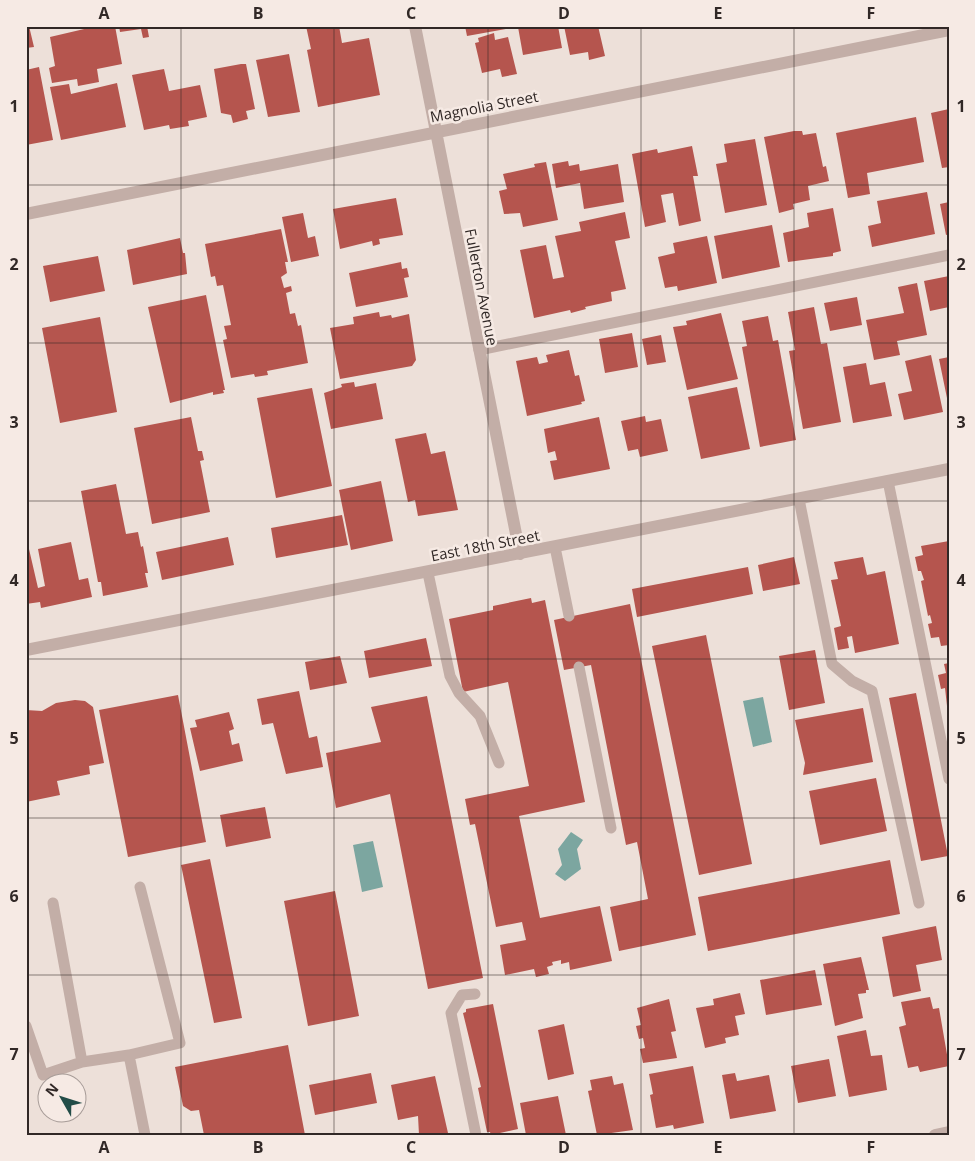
<svg xmlns="http://www.w3.org/2000/svg" width="975" height="1161" font-family="'Open Sans',sans-serif">
  <style>
    .water { fill: #7ca6a0 }
    .building { fill: #b5554e }
    .lines { fill: none; stroke-linecap: round; stroke-linejoin: round }
    .service { stroke: #c3aea7; stroke-width: 11 }
    .minor { stroke: #c3aea7; stroke-width: 12 }
    .grid { fill: none; stroke: #312826; stroke-width: 1; stroke-opacity: 0.55 }
    .labels { text-anchor: middle; dominant-baseline: central; stroke-width: 5; stroke-linejoin: round; paint-order: stroke }
    .street-label { font-size: 15px; fill: #312826; stroke: #f6eae4 }
    .neatline { fill: none; stroke: #312826; stroke-width: 2 }
    .grid-label { font-size: 16px; text-anchor: middle; font-weight: bold; fill: #312826 }
  </style>
  <rect width="100%" height="100%" fill="#ede0d9"/>
  <path class="water" d="M763,697L772,742L753,747L743,701Z
    M571,832L583,840L577,849L581,869L565,881L555,874L562,865L558,849Z
    M373,841L383,887L362,892L353,845Z"/>
  <path class="building" d="M26,26H29L34,47L26,48Z
    M97,26H115L122,64L97,69L99,82L78,86L77,79L52,83L49,68L55,66L50,37Z
    M119,26H147L149,37L143,38L141,29L120,32Z
    M306,26H339L342,43L369,38L380,95L318,107L307,50L311,49Z
    M465,26H517V27L467,36Z
    M558,26L562,48L523,55L518,27Z
    M564,26H598L605,56L589,60L588,52L570,55Z
    M494,33L495,40L508,37L517,74L502,77L500,69L482,73L475,43L479,42L478,38Z
    M289,54L300,112L268,117L256,60Z
    M241,64H246L255,109L246,111L248,119L233,123L231,115L221,113L214,69Z
    M39,67L53,140L26,145V70Z
    M164,69L169,91L200,85L207,117L188,121L189,126L170,129L169,125L144,130L132,75Z
    M117,83L126,127L61,140L50,87L69,84L71,94Z
    M949,109V167L942,168L931,113Z
    M916,117L924,162L867,173L870,194L848,198L836,133Z
    M794,131H802L803,135L816,133L823,167L826,166L829,181L808,186L810,200L793,204L794,209L779,213L764,137Z
    M755,139L767,205L725,213L716,164L727,162L724,144Z
    M692,146L698,176H693L701,221L679,226L673,193L661,195L666,222L645,227L632,154L657,149L658,153Z
    M568,161L569,166L579,164L580,171L618,164L624,202L584,209L580,183L556,188L552,164Z
    M546,162L558,220L523,227L520,213L504,214L499,191L507,189L503,174L535,167L534,164Z
    M927,192L935,234L872,247L868,226L881,223L877,201Z
    M396,198L403,235L379,239L380,244L373,246L372,241L340,249L333,209Z
    M949,202V234L946,235L940,204Z
    M833,208L841,251L833,253V256L788,262L783,233L809,227L807,213Z
    M625,212L630,238L615,241L626,289L611,292L612,301L585,307L586,309L571,313L570,310L534,318L520,250L546,245L553,279L564,277L555,236L581,231L579,222Z
    M303,213L308,238L315,236L319,256L291,262L282,217Z
    M772,225L780,267L722,279L714,236Z
    M281,229L288,262H285L287,273L281,277L284,288L291,286L292,291L286,293L290,314L295,313L298,326L301,325L308,363L267,371L268,375L255,377L254,374L231,378L223,340L227,339L224,326L231,325L223,285L217,286L215,276L211,277L205,244Z
    M707,236L717,283L678,291L677,286L665,288L658,257L675,253L673,243Z
    M180,238L183,253H185L187,274L133,285L127,250Z
    M98,256L105,291L50,302L43,266Z
    M401,262L402,269L407,268L409,277L404,278L408,297L356,307L349,273Z
    M949,276V307L930,311L924,281Z
    M917,283L927,335L897,341L900,355L874,360L866,320L904,313L898,287Z
    M206,295L225,390H223L224,393L213,395V392L170,403L148,307Z
    M857,297L862,325L830,331L824,303Z
    M814,307L821,344L827,343L841,422L803,429L789,351L795,350L788,312Z
    M379,312L380,317L391,315L392,318L409,314L416,360L412,366L340,379L330,328L354,324L353,317Z
    M721,313L738,379L687,390L673,327L687,325L686,321Z
    M768,316L773,341L778,340L796,440L760,447L742,347L747,346L742,321Z
    M100,317L117,412L60,423L42,328Z
    M632,333L638,367L605,373L599,339Z
    M661,335L666,362L647,365L642,339Z
    M569,350L575,376L579,375L585,401L581,402L582,404L527,416L516,361L537,357L539,364L548,362L546,355Z
    M931,355L943,412L904,420L898,394L912,391L905,361Z
    M949,357V402L948,403L939,359Z
    M866,363L870,385L885,382L892,416L853,423L843,367Z
    M354,382L355,387L376,383L383,419L331,429L324,393L342,387L341,384Z
    M737,387L750,449L701,459L688,397Z
    M312,388L332,486L276,498L257,398Z
    M645,416L646,422L661,419L668,451L640,457L638,449L628,451L621,421Z
    M191,417L198,451H202L204,460L200,461L210,512L152,524L134,428Z
    M599,417L610,469L554,480L550,461L557,460L555,451L548,453L544,429Z
    M426,433L431,454L445,451L458,510L418,516L415,500L408,502L395,439Z
    M381,481L393,541L351,550L339,490Z
    M116,484L126,534L138,532L141,547L143,546L148,573H145L148,587L103,596L101,582H98L81,491Z
    M342,515L348,545L276,558L271,528Z
    M26,536L38,588L45,586L38,549L71,542L79,580L88,578L92,597L41,608L40,602L26,604Z
    M228,537L234,565L162,580L156,552Z
    M949,541V645L941,646L939,637L931,638L928,624L932,623L930,615L928,616L921,581L924,580L921,571H918L915,557L923,555L921,546Z
    M794,557L800,584L763,591L758,565Z
    M863,557L867,575L885,571L899,644L855,653L852,636L847,637L849,648L838,650L834,628L841,626L831,580L838,579L834,562Z
    M748,567L753,594L637,617L632,589Z
    M531,598L532,603L545,600L585,802L519,816L540,918L600,906L612,961L570,970L569,962L561,964V960L552,962L553,965L547,967L549,974L536,977L534,969L505,975L500,945L526,940L522,922L496,927L475,824L470,825L465,799L529,786L508,682L463,692L449,619L493,610V606Z
    M630,604L696,935L619,951L610,907L648,899L637,842L626,845L591,665L564,670L554,620Z
    M706,635L752,864L699,875L652,646Z
    M426,638L432,666L369,678L364,651Z
    M815,650L825,703L789,710L779,656Z
    M340,656L347,683L310,690L305,662Z
    M949,663V715H948L945,688L941,689L938,675L946,673L944,664Z
    M299,691L309,738L317,736L323,767L286,774L273,723L262,725L257,699Z
    M916,693L948,856L921,861L889,698Z
    M178,695L206,842L128,857L99,710Z
    M427,696L483,978L428,989L390,794L336,808L326,753L381,742L371,707Z
    M75,700L85,701L93,707L104,763L89,766L90,774L57,781L60,795L26,802V710L42,711L56,703Z
    M863,708L873,762L803,775L805,763L795,720Z
    M229,712L234,729L229,731L232,745L239,743L243,761L200,771L190,728L197,727L195,720Z
    M876,778L887,831L820,845L809,791Z
    M265,807L271,838L226,847L220,815Z
    M210,859L242,1018L214,1023L181,865Z
    M890,860L900,914L708,951L698,897Z
    M335,891L359,1016L308,1026L284,901Z
    M936,926L942,960L916,965L921,991L893,997L882,937Z
    M861,957L869,990H866V993L858,994L863,1018L835,1026L823,964Z
    M815,970L822,1005L766,1015L760,980Z
    M740,993L745,1014L735,1016L739,1035L725,1038L726,1043L705,1048L696,1008L714,1005L713,999Z
    M930,997L933,1009L939,1008L949,1066L920,1072L918,1066L908,1068L899,1027L906,1025L901,1002Z
    M669,999L676,1031L671,1032L677,1058L643,1063L640,1049L645,1048L643,1038L639,1039L636,1026L641,1025L637,1008Z
    M493,1004L518,1129L491,1135L490,1132H487L478,1088L481,1087L463,1013L466,1012V1009Z
    M564,1024L574,1074L548,1080L538,1030Z
    M866,1030L871,1056L882,1055L887,1090L849,1097L837,1036Z
    M288,1045L305,1135H204L199,1110L191,1111L183,1106L175,1067Z
    M829,1059L836,1096L798,1103L791,1066Z
    M693,1066L704,1123L674,1129L673,1125L656,1128L650,1095L653,1094L649,1074Z
    M371,1073L377,1103L315,1115L309,1085Z
    M735,1073L737,1081L769,1075L776,1111L730,1119L722,1075Z
    M435,1076L448,1133L447,1135H419L418,1116L398,1120L391,1085Z
    M612,1076L614,1085L623,1083L633,1130L597,1135L588,1091L592,1090L590,1080Z
    M558,1096L566,1135H526L520,1103Z"/>
  <g class="lines">
    <path class="service" d="M479,350L949,255
      M888,481L949,779
      M799,499L832,664L852,681L872,691L919,903
      M555,547L569,616
      M428,573L450,676L459,693L480,716L499,763
      M579,667L611,828
      M53,903L82,1062L129,1055L145,1135
      M475,994L462,995L451,1013L476,1135
      M26,1026L43,1075L82,1062
      M129,1055L180,1043L140,887"/>
    <path class="minor" d="M415,26L520,554
      M26,214L949,30
      M26,650L949,469
      M935,1135L949,1132"/>
  </g>
  <path class="grid" d="M181,26V1135M334,26V1135M488,26V1135M641,26V1135M794,26V1135M26,185H949M26,343H949M26,501H949M26,659H949M26,818H949M26,975H949"/>
  <g class="labels">
    <g class="street-label">
      <text transform="translate(484 106) rotate(-11)">Magnolia Street</text>
      <text transform="translate(482 287) rotate(79)">Fullerton Avenue</text>
      <text transform="translate(485 545) rotate(-11)">East 18th Street</text>
    </g>
  </g>
  <rect width="975" height="1161" fill="none" stroke="#f6eae4" stroke-width="55"/>
  <g transform="translate(62 1098) rotate(309)"><circle r="24" fill="#f6eae4" stroke="#a79c98"/>
  <path d="M0-4L9 19L0 12L-9 19Z" fill="#224c47"/>
  <text y="-8" font-size="14" font-weight="bold" text-anchor="middle" fill="#312826">N</text>
  </g>
  <rect x="28" y="28" width="920" height="1106" class="neatline"/>
  <g class="grid-label">
    <text x="104" y="19">A</text>
    <text x="258" y="19">B</text>
    <text x="411" y="19">C</text>
    <text x="564" y="19">D</text>
    <text x="718" y="19">E</text>
    <text x="871" y="19">F</text>
    <text x="14" y="112">1</text>
    <text x="961" y="112">1</text>
    <text x="14" y="270">2</text>
    <text x="961" y="270">2</text>
    <text x="14" y="428">3</text>
    <text x="961" y="428">3</text>
    <text x="14" y="586">4</text>
    <text x="961" y="586">4</text>
    <text x="14" y="744">5</text>
    <text x="961" y="744">5</text>
    <text x="14" y="902">6</text>
    <text x="961" y="902">6</text>
    <text x="14" y="1060">7</text>
    <text x="961" y="1060">7</text>
    <text x="104" y="1153">A</text>
    <text x="258" y="1153">B</text>
    <text x="411" y="1153">C</text>
    <text x="564" y="1153">D</text>
    <text x="718" y="1153">E</text>
    <text x="871" y="1153">F</text>
  </g>
</svg>
